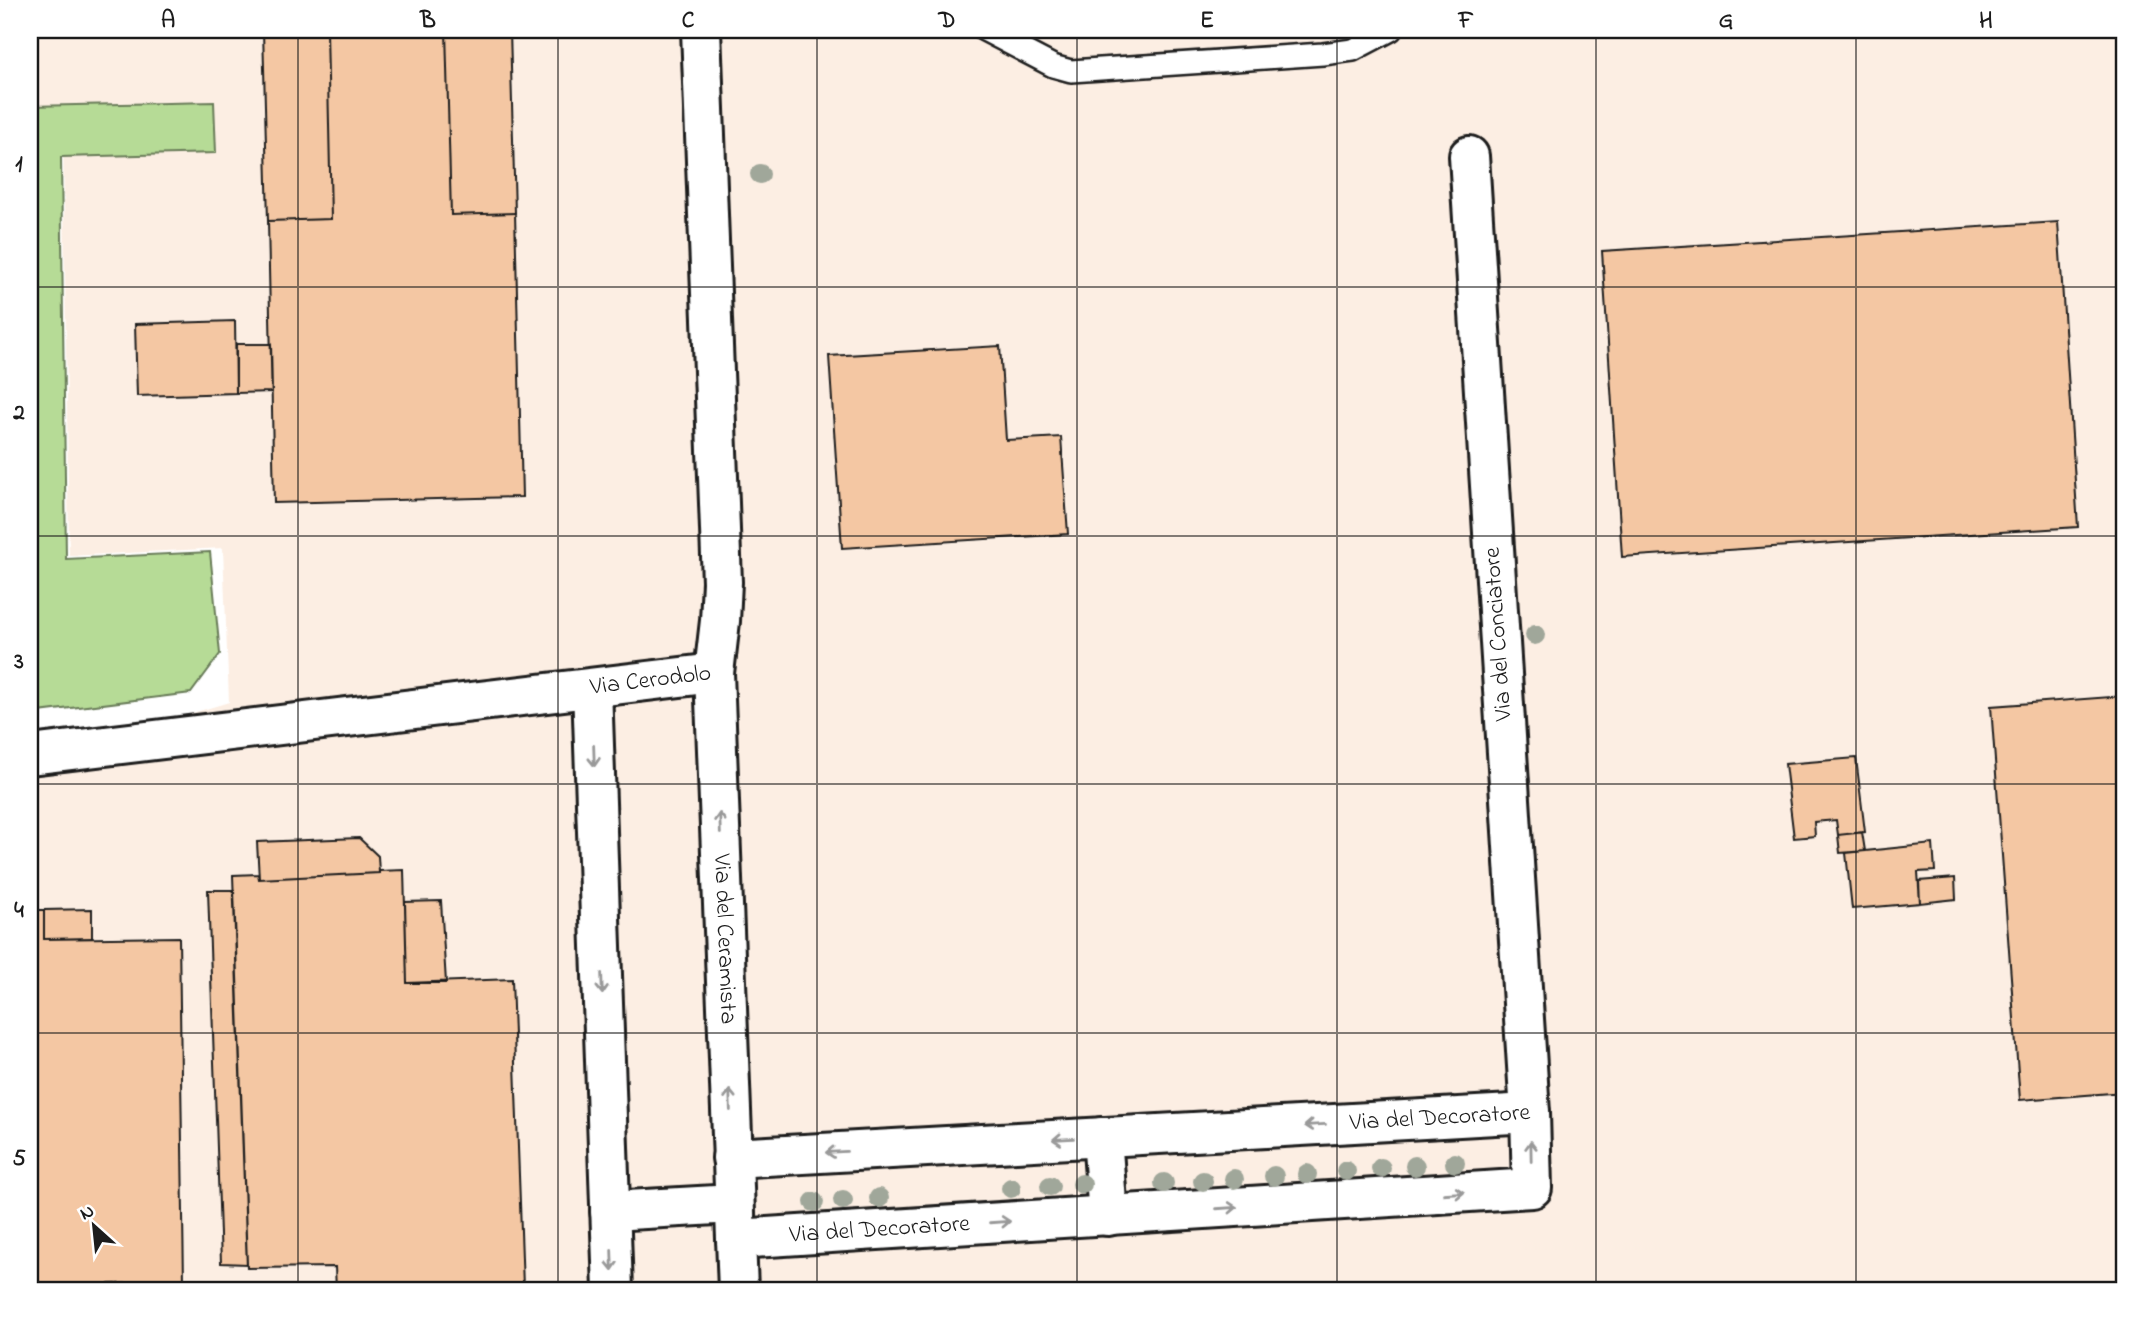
<svg xmlns="http://www.w3.org/2000/svg" width="2154" height="1320" font-family="'Indie Flower',sans-serif">
  <style>
    .built { fill: #fceee3 }
    .green { fill: #b6db96; stroke: #697c59; stroke-width: 2 }
    .building { fill: #f4c7a3; stroke: #1c1c1c; stroke-width: 2 }
    .lines { fill: none; stroke-linecap: round; stroke-linejoin: round }
    .lane-casing { stroke: #1c1c1c; stroke-width: 26 }
    .street-casing { stroke: #1c1c1c; stroke-width: 44 }
    .lane { stroke: #fff; stroke-width: 21 }
    .street { stroke: #fff; stroke-width: 38 }
    .tree { fill: #a0a79a }
    .oneway { stroke: #999 }
    .grid { fill: none; stroke: #1c1c1c; stroke-width: 2; stroke-opacity: 0.55 }
    .labels { text-anchor: middle; dominant-baseline: central; stroke-width: 7; stroke-linejoin: round; paint-order: stroke }
    .street-label { font-size: 24px; fill: #1c1c1c; stroke: #fff }
    .neatline { fill: none; stroke: #1c1c1c; stroke-width: 2.5 }
    .grid-label { font-size: 23px; text-anchor: middle; font-weight: bold; fill: #1c1c1c }
  </style>
  <rect width="100%" height="100%" fill="#fff"/>
  <filter id="ink" filterUnits="userSpaceOnUse"><feTurbulence type="fractalNoise" baseFrequency=".0143" numOctaves="2"/><feDisplacementMap in="SourceGraphic" scale="14" xChannelSelector="R" yChannelSelector="G"/><feConvolveMatrix kernelMatrix="1 2 1 2 8 2 1 2 1" color-interpolation-filters="sRGB"/></filter>
  <g filter="url(#ink)">
    <path class="built" d="M30,30H2124V1290H30V762L229,702L223,548L69,556L63,133L30,131Z"/>
    <path class="green" d="M214,102L216,153L61,157L66,559L210,552L220,654L191,693L30,713V106Z"/>
    <path class="building" d="M263,30H327L331,219L268,221Z
      M327,30H446L451,215L515,213L522,497L274,503L268,221L331,219Z
      M446,30H510L515,213L451,215Z
      M2058,222L2078,527L1622,557L1602,251Z
      M235,321L236,393L137,396L135,324Z
      M236,344H271L272,392L236,393Z
      M1000,346L1006,440L1061,437L1068,534L842,548L829,356Z
      M2124,696V1092L2020,1100L1991,706Z
      M1856,758L1865,832L1838,835L1836,820L1814,822L1815,836L1794,838L1785,764Z
      M1862,832L1865,851L1840,853L1838,835Z
      M359,838L378,856L379,873L259,879L257,842Z
      M1933,844L1935,871L1918,872L1920,903L1852,909L1846,853Z
      M404,870L407,983L512,979L523,1287L336,1290L335,1267L247,1268L233,875L258,874L259,879L379,873V871Z
      M1955,878L1956,899L1920,903L1919,881Z
      M208,890H234L247,1264L221,1263Z
      M441,901L446,983H407L405,902Z
      M92,909V938L44,939V910Z
      M30,910H44V939L179,937L184,1283L30,1285Z"/>
    <g class="lines">
      <defs>
        <path id="lane" d="M984,30L1053,66L1071,71L1323,54L1353,50L1391,30"/>
        <g id="street">
          <path id="s1" d="M701,30L722,582L720,621L714,673L738,1290"/>
          <path d="M592,688L613,1290"/>
          <path id="s2" d="M30,755L714,673"/>
          <path d="M1102,1137L1108,1216"/>
          <path id="s3" d="M732,1158L1530,1113"/>
          <path d="M610,1211L734,1204"/>
          <path id="s4" d="M736,1239L1532,1188L1530,1113L1469,156"/>
        </g>
      </defs>
      <use href="#lane" class="lane-casing"/>
      <use href="#street" class="street-casing"/>
      <use href="#lane" class="lane"/>
      <use href="#street" class="street"/>
    </g>
    <g class="tree">
      <circle cx="760" cy="174" r="10"/>
      <circle cx="1535" cy="635" r="10"/>
      <circle cx="1455" cy="1163" r="10"/>
      <circle cx="1415" cy="1166" r="10"/>
      <circle cx="1381" cy="1168" r="10"/>
      <circle cx="1346" cy="1171" r="10"/>
      <circle cx="1307" cy="1174" r="10"/>
      <circle cx="1274" cy="1176" r="10"/>
      <circle cx="1234" cy="1179" r="10"/>
      <circle cx="1203" cy="1181" r="10"/>
      <circle cx="1164" cy="1183" r="10"/>
      <circle cx="1082" cy="1184" r="10"/>
      <circle cx="1050" cy="1186" r="10"/>
      <circle cx="1011" cy="1188" r="10"/>
      <circle cx="879" cy="1198" r="10"/>
      <circle cx="843" cy="1200" r="10"/>
      <circle cx="814" cy="1202" r="10"/>
    </g>
    <defs><path id="oneway-shaft" d="M-6 0H5M1.5-3L5.5 0L1.5 3" fill="none" stroke-width="1.6" stroke-linecap="round" stroke-linejoin="round" transform="scale(1.75)"/></defs>
    <g class="oneway">
      <use href="#oneway-shaft" transform="translate(594 756) rotate(88)"/>
      <use href="#oneway-shaft" transform="translate(720 823) rotate(-92)"/>
      <use href="#oneway-shaft" transform="translate(602 984) rotate(88)"/>
      <use href="#oneway-shaft" transform="translate(730 1100) rotate(-92)"/>
      <use href="#oneway-shaft" transform="translate(1315 1125) rotate(177)"/>
      <use href="#oneway-shaft" transform="translate(1063 1139) rotate(177)"/>
      <use href="#oneway-shaft" transform="translate(1531 1151) rotate(-91)"/>
      <use href="#oneway-shaft" transform="translate(836 1152) rotate(177)"/>
      <use href="#oneway-shaft" transform="translate(1454 1193) rotate(-4)"/>
      <use href="#oneway-shaft" transform="translate(1227 1208) rotate(-4)"/>
      <use href="#oneway-shaft" transform="translate(1000 1222) rotate(-4)"/>
      <use href="#oneway-shaft" transform="translate(612 1260) rotate(88)"/>
    </g>
  </g>
  <path class="grid" d="M298,30V1290M558,30V1290M817,30V1290M1077,30V1290M1337,30V1290M1596,30V1290M1856,30V1290M30,287H2124M30,536H2124M30,784H2124M30,1033H2124"/>
  <g class="labels">
    <g class="street-label">
      <text transform="translate(1499 634) rotate(-94)">Via del Conciatore</text>
      <text stroke="none"><textPath href="#s2" startOffset="625">Via Cerodolo</textPath></text>
      <text stroke="none"><textPath href="#s1" startOffset="910">Via del Ceramista</textPath></text>
      <text stroke="none"><textPath href="#s3" startOffset="709">Via del Decoratore</textPath></text>
      <text stroke="none"><textPath href="#s4" startOffset="144">Via del Decoratore</textPath></text>
    </g>
  </g>
  <rect width="2154" height="1320" fill="none" stroke="#fff" stroke-width="77"/>
  <g transform="translate(94 1226) rotate(333)" stroke="#ffffff" stroke-width="5" paint-order="stroke">
  <path d="M0-5L12 26L0 18L-12 26Z" fill="#1c1c1c"/>
  <text y="-10" font-size="19" font-weight="bold" text-anchor="middle" fill="#1c1c1c">N</text>
  </g>
  <rect x="38" y="38" width="2078" height="1244" class="neatline"/>
  <g class="grid-label">
    <text x="168" y="27">A</text>
    <text x="428" y="27">B</text>
    <text x="688" y="27">C</text>
    <text x="947" y="27">D</text>
    <text x="1207" y="27">E</text>
    <text x="1466" y="27">F</text>
    <text x="1726" y="27">G</text>
    <text x="1986" y="27">H</text>
    <text x="19" y="171">1</text>
    <text x="19" y="419">2</text>
    <text x="19" y="668">3</text>
    <text x="19" y="917">4</text>
    <text x="19" y="1165">5</text>
  </g>
</svg>
